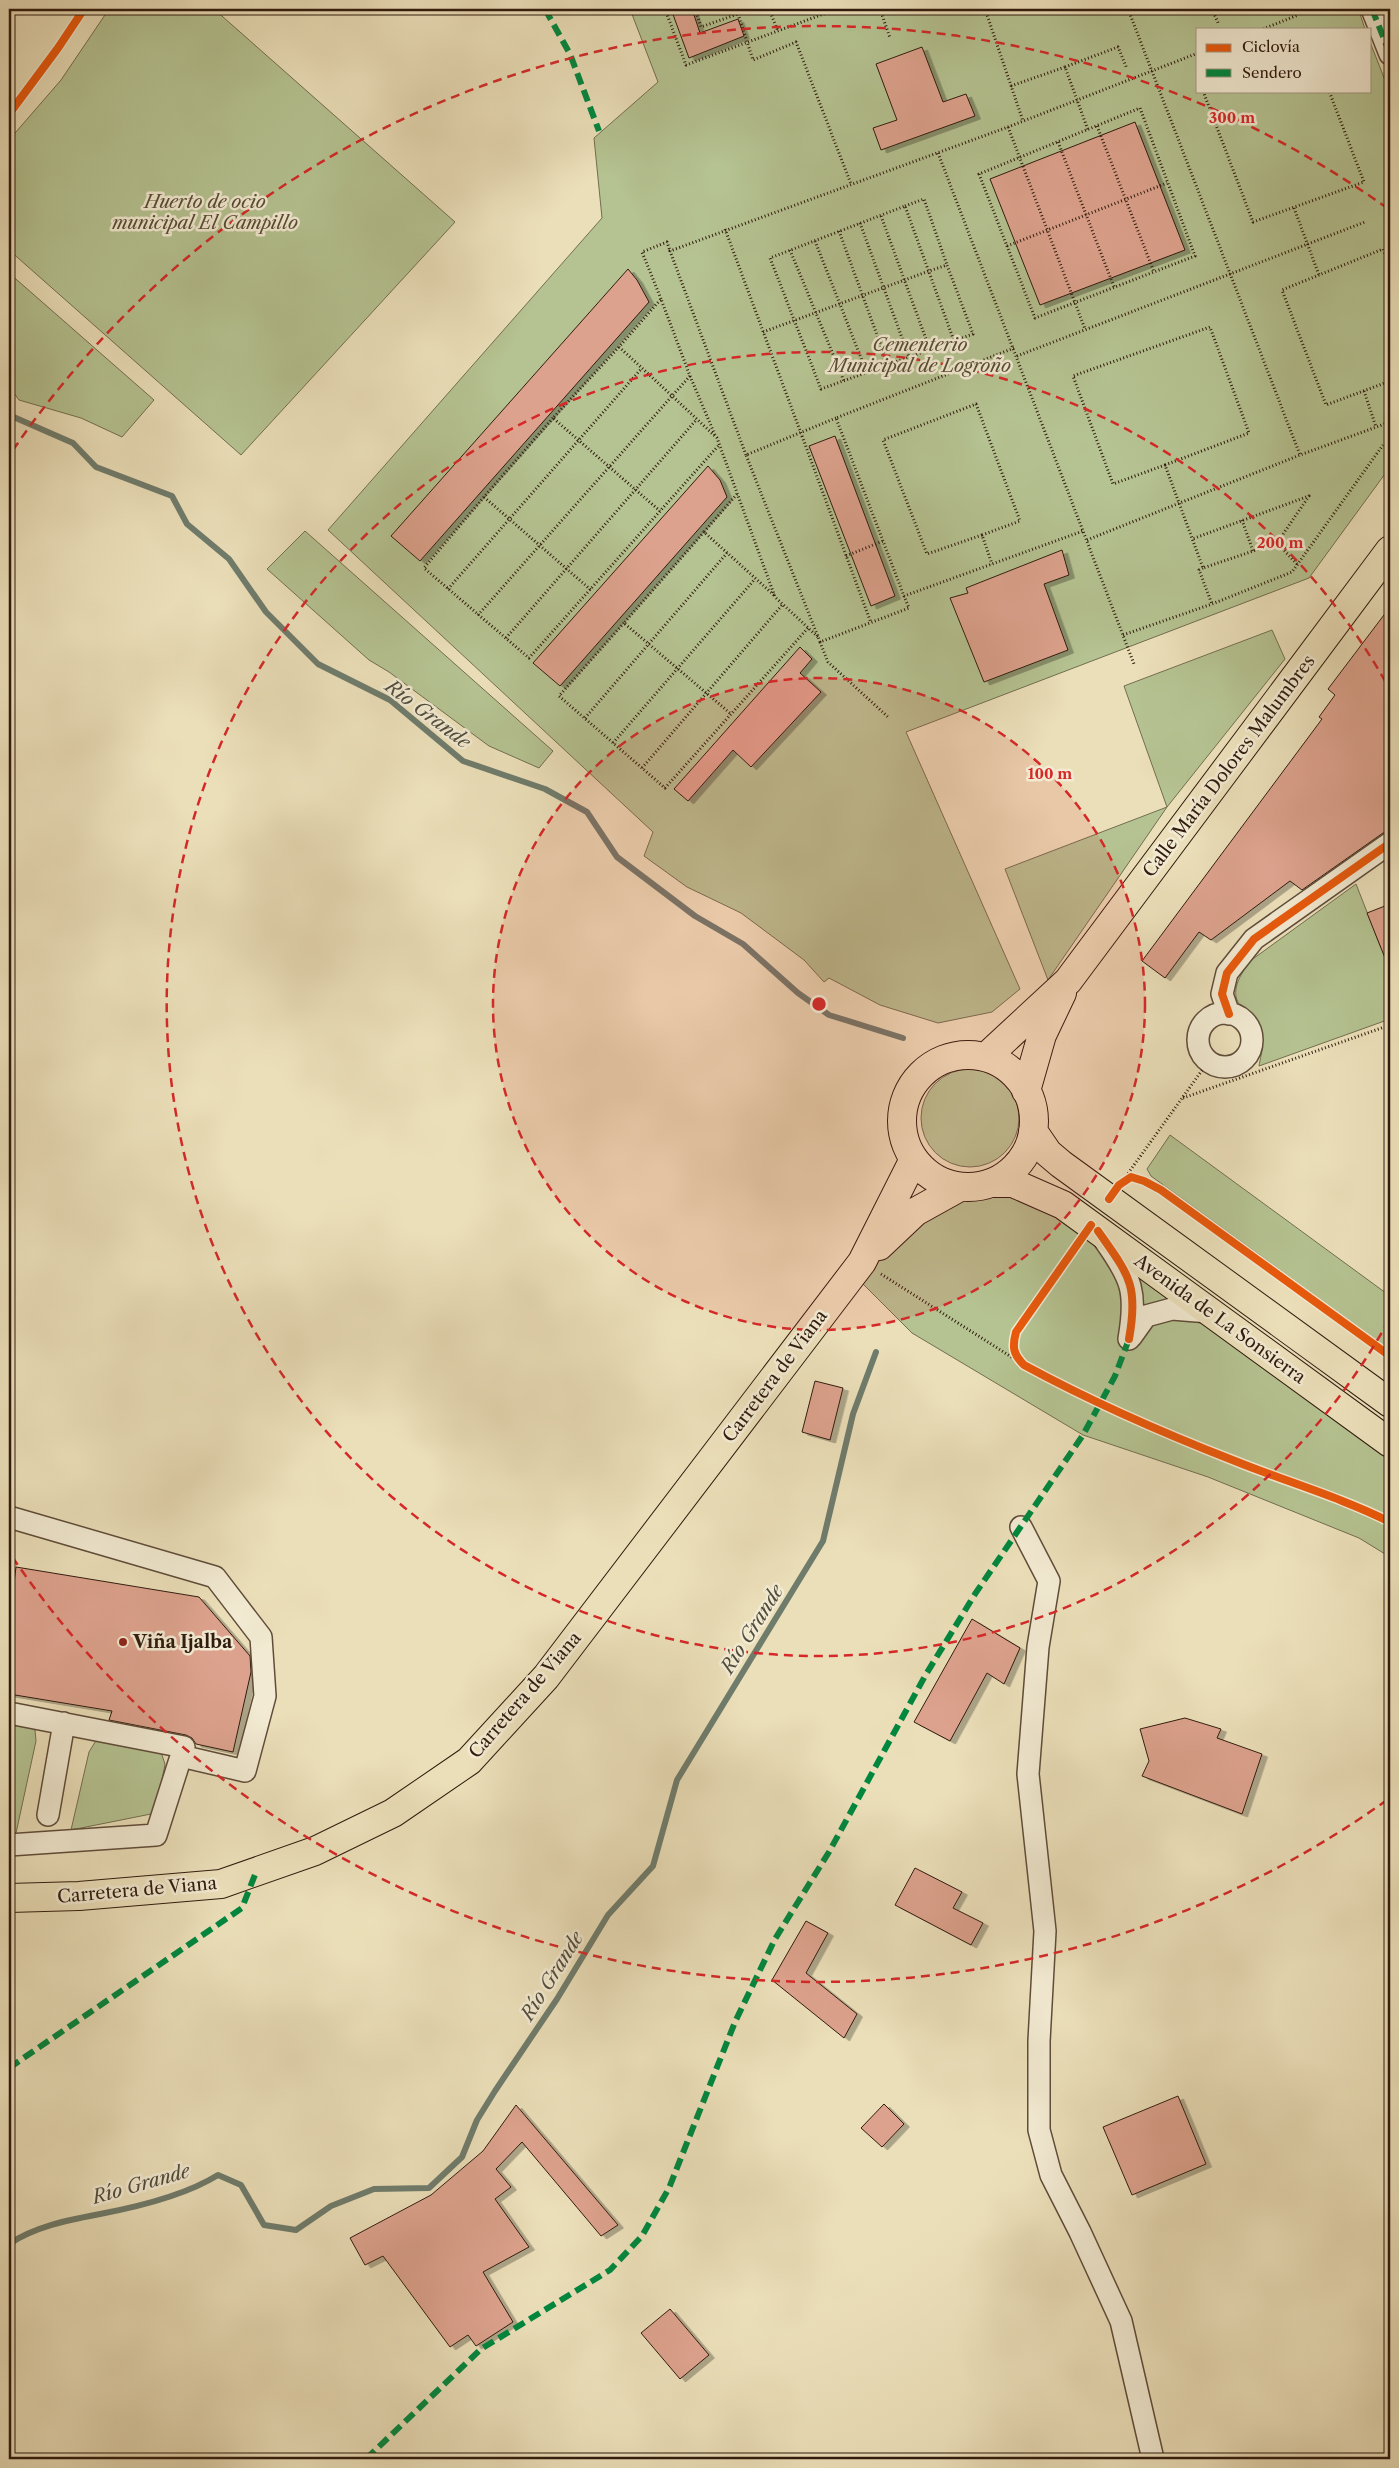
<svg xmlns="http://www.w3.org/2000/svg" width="1399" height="2468" font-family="'Libre Caslon Text',serif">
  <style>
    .green { fill: #b5c291; stroke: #726e50 }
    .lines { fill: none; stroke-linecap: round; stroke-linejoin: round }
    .stream { stroke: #6f7c6c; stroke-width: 6 }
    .building { fill: #dda28d; stroke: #301b0e; filter: url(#shadow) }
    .minor-casing { stroke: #5f4c39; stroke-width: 24 }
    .major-casing { stroke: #301b0e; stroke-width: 30 }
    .path { stroke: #301b0e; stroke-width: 3; stroke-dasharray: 1 2.5; stroke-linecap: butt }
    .minor { stroke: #f2ead2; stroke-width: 21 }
    .major { stroke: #ebdfb9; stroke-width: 28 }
    .quiet { stroke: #00873e; stroke-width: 6; stroke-dasharray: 12 6; stroke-linecap: butt }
    .cycleway-casing { stroke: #f2ead2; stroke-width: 11 }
    .cycleway { stroke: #e8590c; stroke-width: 8 }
    .ring { fill: none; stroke: #d62828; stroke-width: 2.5; stroke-dasharray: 9 6 }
    .poi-dot { fill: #8f2418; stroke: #f2ead2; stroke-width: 2 }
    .labels { text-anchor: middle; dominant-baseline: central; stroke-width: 5; stroke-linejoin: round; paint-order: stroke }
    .park-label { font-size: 18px; font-style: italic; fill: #584d35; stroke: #f2ead2 }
    .street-label { font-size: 18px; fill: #301b0e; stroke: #f2ead2 }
    .poi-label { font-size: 18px; font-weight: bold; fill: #301b0e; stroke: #f2ead2; text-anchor: start }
    .water-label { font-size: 19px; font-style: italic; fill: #504c3d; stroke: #f2ead2 }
    .centre { fill: #d62828; stroke: #f2ead2; stroke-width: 2.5 }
    .ring-label { font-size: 15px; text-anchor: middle; font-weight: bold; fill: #d62828; stroke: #f2ead2; stroke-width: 5; stroke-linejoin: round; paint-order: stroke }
  </style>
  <defs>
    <filter id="shadow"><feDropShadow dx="5.5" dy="3" stdDeviation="0" flood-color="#0004"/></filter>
  </defs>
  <rect width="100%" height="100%" fill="#ebdfb9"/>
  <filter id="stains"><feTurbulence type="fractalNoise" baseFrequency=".004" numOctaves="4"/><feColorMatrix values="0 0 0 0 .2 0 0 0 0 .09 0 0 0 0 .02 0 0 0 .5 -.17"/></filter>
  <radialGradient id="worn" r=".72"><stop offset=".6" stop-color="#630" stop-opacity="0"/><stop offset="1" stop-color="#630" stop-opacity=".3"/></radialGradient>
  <path class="green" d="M109,9H214L455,222L241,455L9,250V140L61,80Z
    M630,9H1352L1360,14L1365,29H1198V91H1370V42L1390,93V467L1309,578L906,732L1020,989L992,1012L938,1023L880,1005L829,978L824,982L804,960L741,913L687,887L644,856L653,832L328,530L602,218L594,138L658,82Z
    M9,273L154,400L122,437L81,418L19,400L9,386Z
    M305,531L553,751L539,768L489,746L389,672L369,660L267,569Z
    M1272,630L1285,659L1167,807L1048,980L1005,869L1167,807L1124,686Z
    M1356,884L1381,948L1390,945V1019L1259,1066C1260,1059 1263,1050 1262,1043C1259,1006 1213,1011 1250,961Z
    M921 1118a49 49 0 1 1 98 0a49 49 0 1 1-98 0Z
    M1170,1135L1390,1296V1350L1151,1176L1147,1169Z
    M991,1183H1013L1390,1443V1557L1359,1538L1208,1477L1083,1435L912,1333L853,1274L960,1187L976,1186Z
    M9,1720L23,1723L35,1730L36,1741L16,1833H9Z
    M97,1739L154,1748L162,1755L165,1764L156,1813L71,1830L89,1752Z"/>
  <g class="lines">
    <path class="stream" d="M9,415L73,443L96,467L172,496L187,524L229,559L266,612L318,664L390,700L463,761L545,789L587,812L617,857L695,916L743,944L798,993L829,1015L903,1038
      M9,2244C36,2226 69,2220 100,2214C137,2207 186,2195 218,2175L241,2185L264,2225L296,2230L331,2206L374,2189L429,2188L462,2157L477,2120L495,2091L557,1999L608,1915L653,1866L677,1780L823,1541L853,1414L876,1352"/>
  </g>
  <path class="building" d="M671,9H692L700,33L738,19L744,36L689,58Z
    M922,47L943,102L966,94L975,116L881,150L873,128L897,120L876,64Z
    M1135,122L1185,250L1040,305L990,179Z
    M628,269L637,280L649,302L420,561L391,536Z
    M835,436L895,596L871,606L809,446Z
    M708,466L720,480L727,497L560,686L533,663Z
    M1062,550L1069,575L1044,584L1068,650L984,682L950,598L968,593L966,588Z
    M1390,607V831L1383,833L1302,890L1290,881L1211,940L1199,932L1165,978L1142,961L1322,719L1319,717L1335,695L1328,689Z
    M800,647L812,659L800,673L821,692L751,767L733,750L688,801L674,789Z
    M1390,904V968H1389L1367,913Z
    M815,1381L843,1388L830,1440L802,1432Z
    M16,1567L199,1597L250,1656L251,1672L233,1752L196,1744L192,1738L186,1735L109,1720L112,1711L9,1694V1623Z
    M972,1619L1020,1648L1004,1684L987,1673L950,1741L914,1722Z
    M1185,1718L1221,1729L1217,1738L1262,1754L1242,1814L1142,1776L1149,1761L1140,1729Z
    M915,1868L962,1892L953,1908L983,1923L971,1945L895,1905Z
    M806,1921L828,1933L806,1973L857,2014L844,2038L772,1980Z
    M1178,2096L1206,2164L1132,2195L1103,2127Z
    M884,2104L904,2124L882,2147L861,2128Z
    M516,2105L618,2225L601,2236L522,2142L496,2169L511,2187L495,2199L529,2247L483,2272L513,2322L476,2346L468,2335L450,2347L383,2256L365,2265L350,2238L431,2195L483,2151Z
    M670,2309L709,2355L680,2379L641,2333Z"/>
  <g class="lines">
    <defs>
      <path id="minor" d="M1372,9L1390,54
        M1198 1040a27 27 0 1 1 54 0a27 27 0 1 1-54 0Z
        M1229,1014L1222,994L1227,973L1254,939L1390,843
        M1105,1241C1132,1279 1137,1292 1129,1339
        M1131,1337L1146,1316L1172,1309L1209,1312
        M9,1517L215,1577L261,1637L265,1696L245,1771L181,1756
        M1021,1527L1049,1581L1038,1647L1028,1774L1045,1931L1039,2041V2130L1051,2175L1080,2232L1121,2321L1153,2459
        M9,1713L184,1747L156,1835L9,1845
        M48,1815L64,1723"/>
      <path id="major" d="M902 1121a66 66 0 1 1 132 0a66 66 0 1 1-132 0Z
        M986,1057L1068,981L1390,550
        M1026,1091L1042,1035L1062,993
        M1033,1131L1048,1153L1061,1164L1390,1403
        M991,1183H1013L1063,1205L1390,1443
        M879,1246L915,1212L960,1187
        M9,1898L79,1896L221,1884L315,1851L393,1813L469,1761L546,1677L862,1262L914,1159"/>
    </defs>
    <use href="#minor" class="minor-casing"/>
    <use href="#major" class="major-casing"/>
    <path class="path" d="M665,9L686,65L837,9
      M695,9L701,27L752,9
      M769,9L778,31
      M880,9L890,38
      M985,9L1023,121
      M1128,9L1300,455
      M1212,9L1219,25
      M738,14L753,60L796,42L851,184
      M1263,29L1298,15
      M1065,67L1118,47L1127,69
      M1011,86L1065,67L1088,130
      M1203,91L1253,222L1364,182L1329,91
      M1140,108L1195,256L1035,318L979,174Z
      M1097,126L1154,272
      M1008,127L1085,329
      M1058,142L1114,287
      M938,153L1134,664
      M905,206L924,199L947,265
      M1294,208L1319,275
      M881,216L930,350
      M860,223L909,357
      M725,229L802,436
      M839,231L888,365
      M815,241L867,373
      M1007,246L1167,183
      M790,250L844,381
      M1390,270L1383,249L1282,290L1326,405L1390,381
      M661,299L642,252L667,242L670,251
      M763,332L929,271L947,265L973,334L821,389L770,258L905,206L954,341
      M619,347L553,418L660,511
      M1014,348L836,418L904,596L1083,531
      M1017,356L1365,222
      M690,376L715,435
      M1364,391L1376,427
      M553,418L484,497L591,590
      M836,418L746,455L820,642L909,608L904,596
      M802,436L871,623
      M746,455L670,251L1008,127L1198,53
      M1165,465L1249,433L1210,327L1073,376L1113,484L1165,465L1203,568L1277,543L1309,496L1192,539
      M737,494L704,532L775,596
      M484,497L424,568L529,658L719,445
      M1242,520L1253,551
      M704,532L624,623L731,714
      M982,535L1020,521L976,404L883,440L927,554L982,535L992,564
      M1087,540L1300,455L1390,422
      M1277,543L1297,564
      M846,556L883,541
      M1203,568L1199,570L1212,604
      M448,589L642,368
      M478,615L672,396L690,376L661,299L619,347C652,377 684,407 717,438L775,597L818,637
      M624,623L559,696L665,788L808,628
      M1123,635L1212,604L1292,572L1383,445
      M506,638L697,419
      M820,642L828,662L888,717
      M585,718L727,553
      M613,743L755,579
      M642,768L783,604
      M1183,1098L1390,1025
      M1124,1179L1208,1062
      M881,1274L1024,1365"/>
    <use href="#minor" class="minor"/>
    <use href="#major" class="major"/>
    <path class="quiet" d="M545,9L570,54L599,131
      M1372,9L1390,54
      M9,2068L242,1908L256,1872
      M366,2459L481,2349L610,2270L642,2236L669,2188L735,2022L775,1939L829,1852L925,1676L975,1594L1083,1435L1115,1376L1129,1339"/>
    <defs>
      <path id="cycleway" d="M9,114L58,48L84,9
        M1229,1014L1222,994L1227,973L1254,939L1390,843
        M1109,1199L1119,1185L1131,1177L1144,1181L1161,1190L1390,1356
        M1091,1225L1016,1332C1012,1347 1013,1354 1024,1365C1092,1402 1163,1433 1235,1461C1287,1482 1340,1497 1390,1522
        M1098,1231C1128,1274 1139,1284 1129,1339"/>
    </defs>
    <use href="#cycleway" class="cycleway-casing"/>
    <use href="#cycleway" class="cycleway"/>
  </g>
  <circle cx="819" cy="1004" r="326" fill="#d62828" fill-opacity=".12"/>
  <g class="ring">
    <circle cx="819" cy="1004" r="326"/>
    <path d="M1389 1320A652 652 0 1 1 1389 688"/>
    <path d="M1387 1800A978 978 0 0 1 13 1558M13 450A978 978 0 0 1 1387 208"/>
  </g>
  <circle class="poi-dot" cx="123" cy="1642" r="5"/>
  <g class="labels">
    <g class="park-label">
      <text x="205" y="202">Huerto de ocio<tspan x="205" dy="21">municipal El Campillo</tspan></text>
      <text x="920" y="345">Cementerio<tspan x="920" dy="21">Municipal de Logroño</tspan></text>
    </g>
    <g class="street-label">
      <text transform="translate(1229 766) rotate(-53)">Calle María Dolores Malumbres</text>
      <text transform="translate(1220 1319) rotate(36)">Avenida de La Sonsierra</text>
      <text transform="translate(775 1376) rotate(-53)">Carretera de Viana</text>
      <text transform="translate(525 1695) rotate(-49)">Carretera de Viana</text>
      <text transform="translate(137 1890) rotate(-5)">Carretera de Viana</text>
    </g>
    <g class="poi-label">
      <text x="133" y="1642">Viña Ijalba</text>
    </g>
    <g class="water-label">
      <text transform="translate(428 714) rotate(37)">Río Grande</text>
      <text transform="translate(752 1629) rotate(-58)">Río Grande</text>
      <text transform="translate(552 1976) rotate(-58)">Río Grande</text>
      <text transform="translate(141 2184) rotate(-16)">Río Grande</text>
    </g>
  </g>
  <circle cx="819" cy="1004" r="8" class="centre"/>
  <g class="ring-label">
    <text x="1232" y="123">300 m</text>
    <text x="1280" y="548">200 m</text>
    <text x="1050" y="779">100 m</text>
  </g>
  <rect width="1399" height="2468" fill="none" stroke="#ebdfb9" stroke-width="30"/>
  <rect x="10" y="10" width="1379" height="2448" fill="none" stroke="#301b0e" stroke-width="2.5"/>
  <rect x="15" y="15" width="1369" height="2438" fill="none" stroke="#301b0e"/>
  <rect x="1196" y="28" width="175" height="65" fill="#f2ead2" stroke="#a49784"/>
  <rect x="1206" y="44" width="25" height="8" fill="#e8590c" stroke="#a49784"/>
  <text x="1242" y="52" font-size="15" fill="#301b0e">Ciclovía</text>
  <rect x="1206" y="69" width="25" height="8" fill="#00873e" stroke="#a49784"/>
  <text x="1242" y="78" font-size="15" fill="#301b0e">Sendero</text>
  <rect width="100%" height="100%" filter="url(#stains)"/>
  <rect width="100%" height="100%" fill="url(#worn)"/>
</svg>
